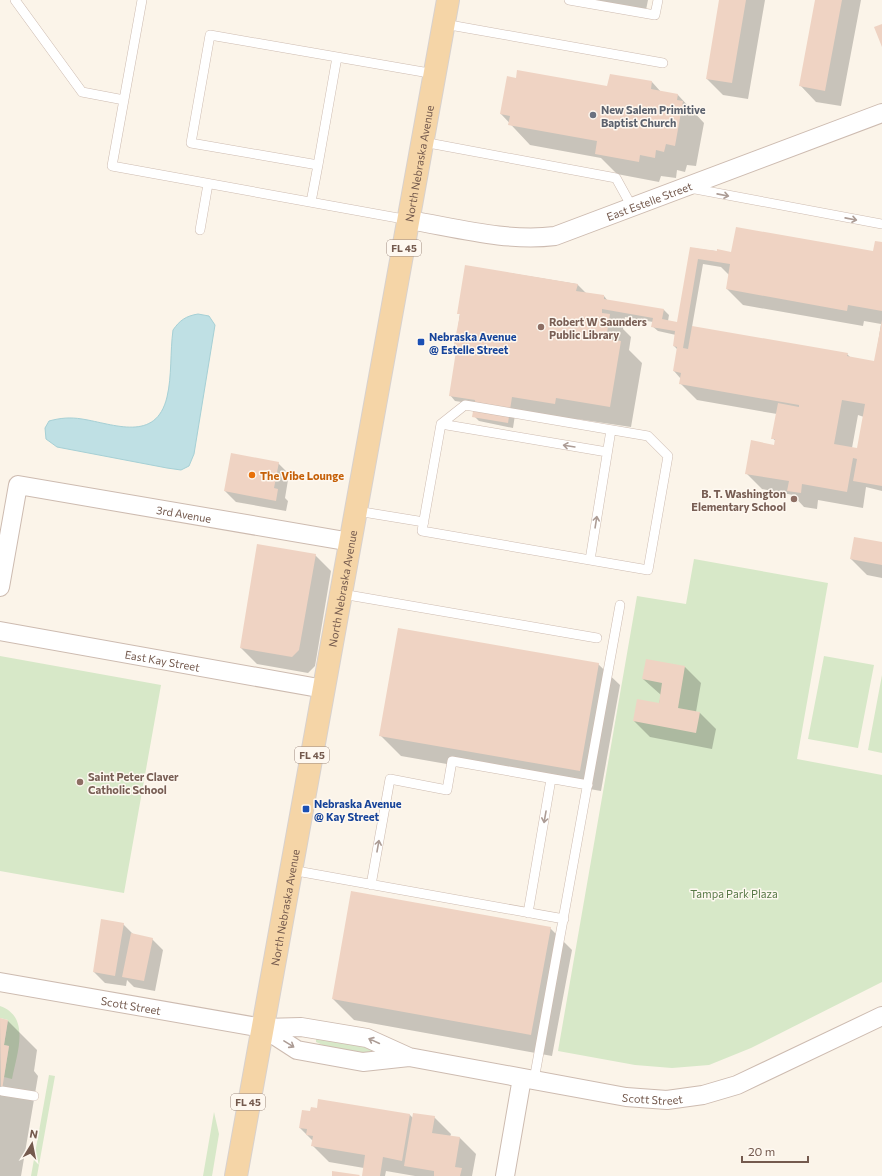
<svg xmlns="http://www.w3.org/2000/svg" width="882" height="1176" font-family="Commissioner,sans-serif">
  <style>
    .green { fill: #d7e8c8 }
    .water { fill: #bfe0e4; stroke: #a6d0d5 }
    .shadow { fill: #0003; fill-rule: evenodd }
    .building { fill: #efd3c3; fill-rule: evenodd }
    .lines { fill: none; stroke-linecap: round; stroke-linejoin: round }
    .service-casing { stroke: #cdbbb0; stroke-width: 10 }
    .minor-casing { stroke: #cdbbb0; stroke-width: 20 }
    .primary-casing { stroke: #d8d1cd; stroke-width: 24 }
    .service { stroke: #fff; stroke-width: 9 }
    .minor { stroke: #fff; stroke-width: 18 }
    .primary { stroke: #f5d5a7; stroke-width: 22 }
    .oneway { stroke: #ac9c95 }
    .worship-dot { fill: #6b7280; stroke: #fef8f0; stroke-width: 1.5 }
    .education-dot { fill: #8d6e63; stroke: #fef8f0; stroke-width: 1.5 }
    .transit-dot { fill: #1a4fb4; stroke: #fef8f0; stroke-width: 1.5 }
    .food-dot { fill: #e8710a; stroke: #fef8f0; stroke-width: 1.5 }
    .labels { text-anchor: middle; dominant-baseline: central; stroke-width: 3; stroke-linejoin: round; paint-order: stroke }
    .shield { fill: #fef8f0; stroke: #9d897f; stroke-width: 1 }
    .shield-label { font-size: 10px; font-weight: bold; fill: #745a4e }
    .worship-label { font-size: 11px; font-weight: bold; fill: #5b616d; stroke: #fef8f0; text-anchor: start }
    .street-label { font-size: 11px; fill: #745a4e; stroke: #fef8f0 }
    .education-label { font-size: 11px; font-weight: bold; fill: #785e54; stroke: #fef8f0; text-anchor: start }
    .transit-label { font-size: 11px; font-weight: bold; fill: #164399; stroke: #fef8f0; text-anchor: start }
    .food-label { font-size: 11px; font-weight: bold; fill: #c56008; stroke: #fef8f0; text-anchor: start }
    .park-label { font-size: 11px; fill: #587947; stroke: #fef8f0 }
  </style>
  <rect width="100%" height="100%" fill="#fbf4e9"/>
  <path class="green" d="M694,559L828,583L797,759L882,775V982L751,1048L709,1065L672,1068L635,1065L558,1051L637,596L686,604Z
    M0,656L161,685L124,893L0,871Z
    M824,656L874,665L858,748L808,739Z
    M882,675V753L868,750Z
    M0,1006C31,1017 17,1053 12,1079L4,1077L9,1046L4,1045L8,1020L0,1018Z
    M316,1038L375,1048L378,1055L340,1053L316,1042Z
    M49,1075L55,1076L37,1176H31Z
    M214,1112L219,1134L212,1176H203Z"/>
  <path class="water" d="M198,314L209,316L215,325L194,454L189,466L181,470L167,468L57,447L46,439L45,428L49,421C60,418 70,417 82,419C114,424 156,443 167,397C172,376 170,352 173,330C180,320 186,316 198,314Z"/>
  <path class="shadow" d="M592,0H648L646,10Z
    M721,0H765L748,99L723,95L707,79Z
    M816,0H861L841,106L816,102L800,85Z
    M508,78L608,88L652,82L661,92L678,95L704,123L696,166L687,165L685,172L677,170L676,178L661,176L659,182L617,174L601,158L530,145L501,114Z
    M882,243V491L866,487L863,508L818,500L817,509L804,507L793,495L762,489L746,473L775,446L776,441L772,438L777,414L697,400L680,383L681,379L674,371L678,350L674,346L676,335L658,331L652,326L653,322L625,317L623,329L631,337L629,350L642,363L631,427L577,419L576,425L515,415L513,428L479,421L474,416L475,404L455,401L450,395L458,347L456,344L466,266L577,284L586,293L604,296L608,301L664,310L669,315L668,321L678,323L691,248L732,253L874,252ZM703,264L721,267L729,275L727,289L743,305L863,326L864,321L881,324L875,362L851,358L847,354L692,327ZM858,415L864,417L858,449L852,448Z
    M278,463L289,474L285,498L288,501L286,511L236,502L225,491Z
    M882,543V578L867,575L851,559Z
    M315,555L331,571L315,666L308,673L257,664L241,648Z
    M647,660L685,667L701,683L696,712L700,713L716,729L712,749L650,737L634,721L659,704L661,695L643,679Z
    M598,664L620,685L601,791L401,756L380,735Z
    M123,924L134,935L152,939L163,950L155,991L134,987L127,980L126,986L105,983L94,972Z
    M550,928L572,950L552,1056L354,1020L333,999Z
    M0,1019L8,1021L37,1050L34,1071L38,1076L21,1176H0Z
    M410,1115L413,1118L434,1117L451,1134L450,1137L460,1138L476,1154L472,1176H415L386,1171L385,1176H364V1168L329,1162L312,1145L313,1141L300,1128Z"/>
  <path class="building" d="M719,0H746L732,83L706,79Z
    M815,0H842L825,91L799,86Z
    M882,24V47L874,27Z
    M517,70L607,86L610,74L652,81L651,89L678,94L677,100L683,101L675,146L666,144L664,152L656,150L655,158L640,155L639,162L595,154L597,141L508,125L510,116L500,114L507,76L516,78Z
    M736,227L873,251L875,241L882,242V311L848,305L847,311L726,289L730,264L698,259L683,348L688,349L692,326L848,353L847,356L874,361L882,320V486L853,481L857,459L853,458L847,492L802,484L801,493L787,491L789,481L745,474L751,440L774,445L775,439H771L778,403L799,407V405L679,384L681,373L673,371L677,347L673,346L675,331L651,327L653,318L602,309V313L610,314L606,339L621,341L610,407L556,398L555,404L512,397L508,423L472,417L475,400L449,396L457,345H454L460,314H457L465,265L578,284L576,291L604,295V299L664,309L662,319L677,322L690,247L717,251V249L731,252ZM842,400L865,404L857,448L834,444Z
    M231,453L279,462L274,488L278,489L276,501L224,491Z
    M854,537L882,542V565L850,559Z
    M257,544L316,554L299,650L292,657L240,648Z
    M398,628L599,663L580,771L379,736Z
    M646,659L685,666L678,708L700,712L696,733L633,721L637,699L659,703L662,683L642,679Z
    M351,891L551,927L531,1035L332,999Z
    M101,919L124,923L115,976L93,972Z
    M131,933L153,938L144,981L122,977Z
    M0,1018L8,1020L4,1045L9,1046L1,1096Z
    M318,1099L410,1114L402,1161L383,1157L380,1176H362L365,1155L311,1146L313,1136L306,1135L307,1129L299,1128L302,1110L310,1111L311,1107L317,1108Z
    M413,1113L435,1116L432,1133L460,1137L455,1167L462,1168L460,1176H434V1171L404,1166Z
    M332,1171L360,1175L359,1176H332Z"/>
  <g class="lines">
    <defs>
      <path id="service" d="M15,0L82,92L124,100
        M142,0L112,166L409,220
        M569,0L655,15L658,0
        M444,24L663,63
        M337,57L318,165L191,143L210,35L435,74
        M423,142L616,178L632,207
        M690,188L882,224
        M311,202L318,165
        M200,230L208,184
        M465,405L648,436L668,456L648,570L422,531L441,424Z
        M441,424L607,452
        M357,511L424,522
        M590,560L611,430
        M342,594L597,638
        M291,870L564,919
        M371,885L390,779L447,790L452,761L588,785
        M528,913L551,779
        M534,1080L620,605
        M2,1091L34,1096"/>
      <g id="minor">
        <path id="s1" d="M409,220C457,228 507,242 555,236L882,113"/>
        <path id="s2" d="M0,587L18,485L351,542"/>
        <path id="s3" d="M0,631L324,689"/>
        <path id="s4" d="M0,982L263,1028"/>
        <path id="s5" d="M409,1057L363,1062L297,1050L263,1028L301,1027L367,1038L409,1057L626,1097L667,1100L703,1095L737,1085L882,1016"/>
        <path d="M505,1176L522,1078"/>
      </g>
      <g id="primary">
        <path id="s6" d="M236,1176L448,0"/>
      </g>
    </defs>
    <use href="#service" class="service-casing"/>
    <use href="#minor" class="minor-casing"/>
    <use href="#primary" class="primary-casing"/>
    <use href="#service" class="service"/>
    <use href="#minor" class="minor"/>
    <use href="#primary" class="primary"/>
  </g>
  <defs><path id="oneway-shaft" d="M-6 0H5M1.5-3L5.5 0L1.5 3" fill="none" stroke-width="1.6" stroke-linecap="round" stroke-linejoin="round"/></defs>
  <g class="oneway">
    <use href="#oneway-shaft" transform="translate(723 195) rotate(11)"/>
    <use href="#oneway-shaft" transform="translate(851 219) rotate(11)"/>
    <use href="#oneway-shaft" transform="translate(569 446) rotate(-171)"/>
    <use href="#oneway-shaft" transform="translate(596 522) rotate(-81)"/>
    <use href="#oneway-shaft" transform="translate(545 817) rotate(100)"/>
    <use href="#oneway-shaft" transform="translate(378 846) rotate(-80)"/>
    <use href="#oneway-shaft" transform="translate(374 1041) rotate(-155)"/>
    <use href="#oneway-shaft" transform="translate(289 1044) rotate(32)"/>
  </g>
  <circle class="worship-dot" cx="593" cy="115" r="4"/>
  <g class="education-dot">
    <circle cx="541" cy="327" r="4"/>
    <circle cx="794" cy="499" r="4"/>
    <circle cx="80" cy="782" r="4"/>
  </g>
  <g class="transit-dot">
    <rect x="417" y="338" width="8" height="8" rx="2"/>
    <rect x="302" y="805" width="8" height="8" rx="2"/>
  </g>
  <circle class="food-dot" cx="252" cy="475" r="4"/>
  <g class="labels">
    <g class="shield">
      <rect x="387" y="240" width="34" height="16" rx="3"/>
      <rect x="295" y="747" width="34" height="16" rx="3"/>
      <rect x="231" y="1094" width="34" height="16" rx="3"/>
    </g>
    <g class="shield-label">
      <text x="404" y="248">FL 45</text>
      <text x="312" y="755">FL 45</text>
      <text x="248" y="1102">FL 45</text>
    </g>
    <g class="worship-label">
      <text x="601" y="109">New Salem Primitive<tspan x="601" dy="13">Baptist Church</tspan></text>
    </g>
    <g class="street-label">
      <text stroke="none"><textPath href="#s6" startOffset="1029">North Nebraska Avenue</textPath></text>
      <text stroke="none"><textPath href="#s1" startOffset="248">East Estelle Street</textPath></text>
      <text stroke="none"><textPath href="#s2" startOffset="272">3rd Avenue</textPath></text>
      <text stroke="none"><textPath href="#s6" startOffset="597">North Nebraska Avenue</textPath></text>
      <text stroke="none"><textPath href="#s3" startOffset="165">East Kay Street</textPath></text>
      <text stroke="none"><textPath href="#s6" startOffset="273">North Nebraska Avenue</textPath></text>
      <text stroke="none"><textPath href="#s4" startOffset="133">Scott Street</textPath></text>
      <text stroke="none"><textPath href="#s5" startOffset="552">Scott Street</textPath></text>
    </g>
    <g class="education-label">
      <text x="549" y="321">Robert W Saunders<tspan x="549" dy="13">Public Library</tspan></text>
      <text x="786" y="493" text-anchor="end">B. T. Washington<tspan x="786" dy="13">Elementary School</tspan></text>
      <text x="88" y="776">Saint Peter Claver<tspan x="88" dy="13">Catholic School</tspan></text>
    </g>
    <g class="transit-label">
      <text x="429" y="336">Nebraska Avenue<tspan x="429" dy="13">@ Estelle Street</tspan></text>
      <text x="314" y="803">Nebraska Avenue<tspan x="314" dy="13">@ Kay Street</tspan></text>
    </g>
    <g class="food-label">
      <text x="260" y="475">The Vibe Lounge</text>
    </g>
    <g class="park-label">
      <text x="734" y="893">Tampa Park Plaza</text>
    </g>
  </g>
  <g transform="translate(32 1144) rotate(10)" stroke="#fef8f0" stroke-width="3" paint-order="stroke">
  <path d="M0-3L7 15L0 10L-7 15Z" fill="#745a4e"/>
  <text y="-6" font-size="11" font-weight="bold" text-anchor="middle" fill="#745a4e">N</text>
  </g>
  <path d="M742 1156v6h66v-6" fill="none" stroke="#745a4e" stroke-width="2"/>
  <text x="748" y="1156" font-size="12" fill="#745a4e" stroke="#fef8f0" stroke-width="3" paint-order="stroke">20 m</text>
</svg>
